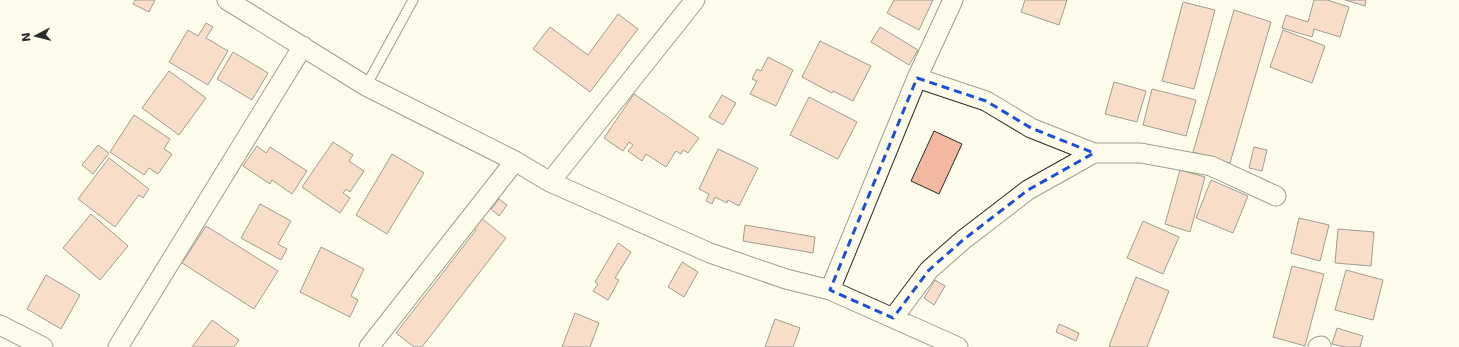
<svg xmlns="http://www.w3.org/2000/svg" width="1459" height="347" font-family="'DejaVu Sans',sans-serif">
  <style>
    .building { fill: #f2b8a0; stroke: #2b2b2b }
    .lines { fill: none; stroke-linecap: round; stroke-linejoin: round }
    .lane-casing { stroke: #2b2b2b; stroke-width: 11 }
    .street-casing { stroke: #2b2b2b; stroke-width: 21 }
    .lane { stroke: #fdfbea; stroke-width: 9 }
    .street { stroke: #fdfbea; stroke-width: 19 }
    .marked { fill: none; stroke: #1d4ed8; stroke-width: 3; stroke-dasharray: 8 5; stroke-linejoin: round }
  </style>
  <rect width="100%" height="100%" fill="#fdfbea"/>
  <path class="building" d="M135,0H155L149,12L133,4Z
    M894,0H933L919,30L887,13Z
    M1025,0H1067L1059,25L1021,12Z
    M1314,0H1327L1349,7L1340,37L1314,29L1312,37L1282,28L1286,15L1308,22Z
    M1345,0H1366L1365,6Z
    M1183,2L1215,10L1194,89L1162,81Z
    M1234,10L1271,22L1230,163L1193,152Z
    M618,14L638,29L590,92L533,49L550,27L588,55Z
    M206,23L213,27L206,38L228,51L208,85L169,62L188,30L198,36Z
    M880,27L918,50L909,65L871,42Z
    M1283,30L1325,46L1312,83L1270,67Z
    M820,41L871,66L853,101L833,91L832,93L802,77Z
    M233,52L268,73L252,100L217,79Z
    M768,57L793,70L776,106L750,94L757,81L752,79L757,69L761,71Z
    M169,71L206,98L179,135L142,108Z
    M1114,82L1146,91L1137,122L1105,114Z
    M1152,89L1196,100L1186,136L1143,125Z
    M634,94L699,138L688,153L683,150L681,154L676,151L666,167L646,154L642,161L628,151L633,145L629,142L623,151L604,138Z
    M722,95L736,103L723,125L709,117Z
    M809,97L857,122L838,159L790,135Z
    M134,115L170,139L164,149L172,154L158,174L149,168L144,175L110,152Z
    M934,131L962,144L939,194L911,181Z
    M333,142L353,155L349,161L364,171L350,192L346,189L343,193L350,198L340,213L302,187Z
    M98,145L109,153L93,174L82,165Z
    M257,146L266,153L270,147L307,171L292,194L272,180L270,184L243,166Z
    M1254,147L1267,150L1262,171L1249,168Z
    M718,149L758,168L739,206L728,200L727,203L715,197L712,204L706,201L709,194L699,189Z
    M392,154L424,173L387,234L356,215Z
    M109,158L149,189L143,198L139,195L115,227L78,199Z
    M1180,170L1205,177L1190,232L1165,224Z
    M1211,180L1248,196L1233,233L1196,218Z
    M499,199L507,205L499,216L491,209Z
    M260,204L291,221L278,244L287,249L281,260L241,238Z
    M91,214L128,246L100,280L63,248Z
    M480,217L506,238L422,347H414L396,333L476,230L472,227Z
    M1299,218L1329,225L1320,261L1291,253Z
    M1143,221L1179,237L1163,274L1127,258Z
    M745,225L815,237L813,253L743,241Z
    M206,226L278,271L254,309L182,263Z
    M1338,229L1374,232L1371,266L1335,263Z
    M618,243L631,252L615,278L619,280L608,300L593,291L598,284L595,282Z
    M321,247L364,269L351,296L358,300L350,317L300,292Z
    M682,262L698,272L684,297L668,287Z
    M1292,266L1324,274L1305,346L1273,337Z
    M1346,270L1383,280L1373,320L1335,310Z
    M46,275L80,295L61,329L27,309Z
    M1136,277L1169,291L1147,347H1112L1109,346Z
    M935,280L945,286L934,305L924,298Z
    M575,313L599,323L590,347H562Z
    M775,319L800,328L793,347H765Z
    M212,320L239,340L234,347H192Z
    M1059,324L1079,333L1076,341L1056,332Z
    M1337,328L1363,336L1360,347H1345L1332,344Z"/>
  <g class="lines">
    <defs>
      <path id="lane" d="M366,86L413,0"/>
      <path id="street" d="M227,0L366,86L515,161L550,182L710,253L786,279L830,290L958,347
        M917,78L953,0
        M550,182L695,0
        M830,290L917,78L986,101L1031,128L1094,153
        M893,318L929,270L963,240L1028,190L1094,153H1141L1211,166L1276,196
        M0,325L43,347
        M118,347L303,46
        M369,347L515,161
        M1318,347L1321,346"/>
    </defs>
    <use href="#lane" class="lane-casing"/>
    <use href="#street" class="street-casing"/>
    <use href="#lane" class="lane"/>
    <use href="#street" class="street"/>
  </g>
  <path d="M0 0H1459V347H0ZM917,78L986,101L1031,128L1094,153L1028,190L963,240L929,270L893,318L830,290Z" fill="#fdfbea" fill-opacity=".55" fill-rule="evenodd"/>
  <path class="marked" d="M917,78L986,101L1031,128L1094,153L1028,190L963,240L929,270L893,318L830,290Z"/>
  <g transform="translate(36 36) rotate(263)" stroke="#fdfbea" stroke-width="3" paint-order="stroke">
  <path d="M0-3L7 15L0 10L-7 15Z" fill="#2b2b2b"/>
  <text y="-6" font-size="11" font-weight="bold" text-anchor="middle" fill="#2b2b2b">N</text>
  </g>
</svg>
